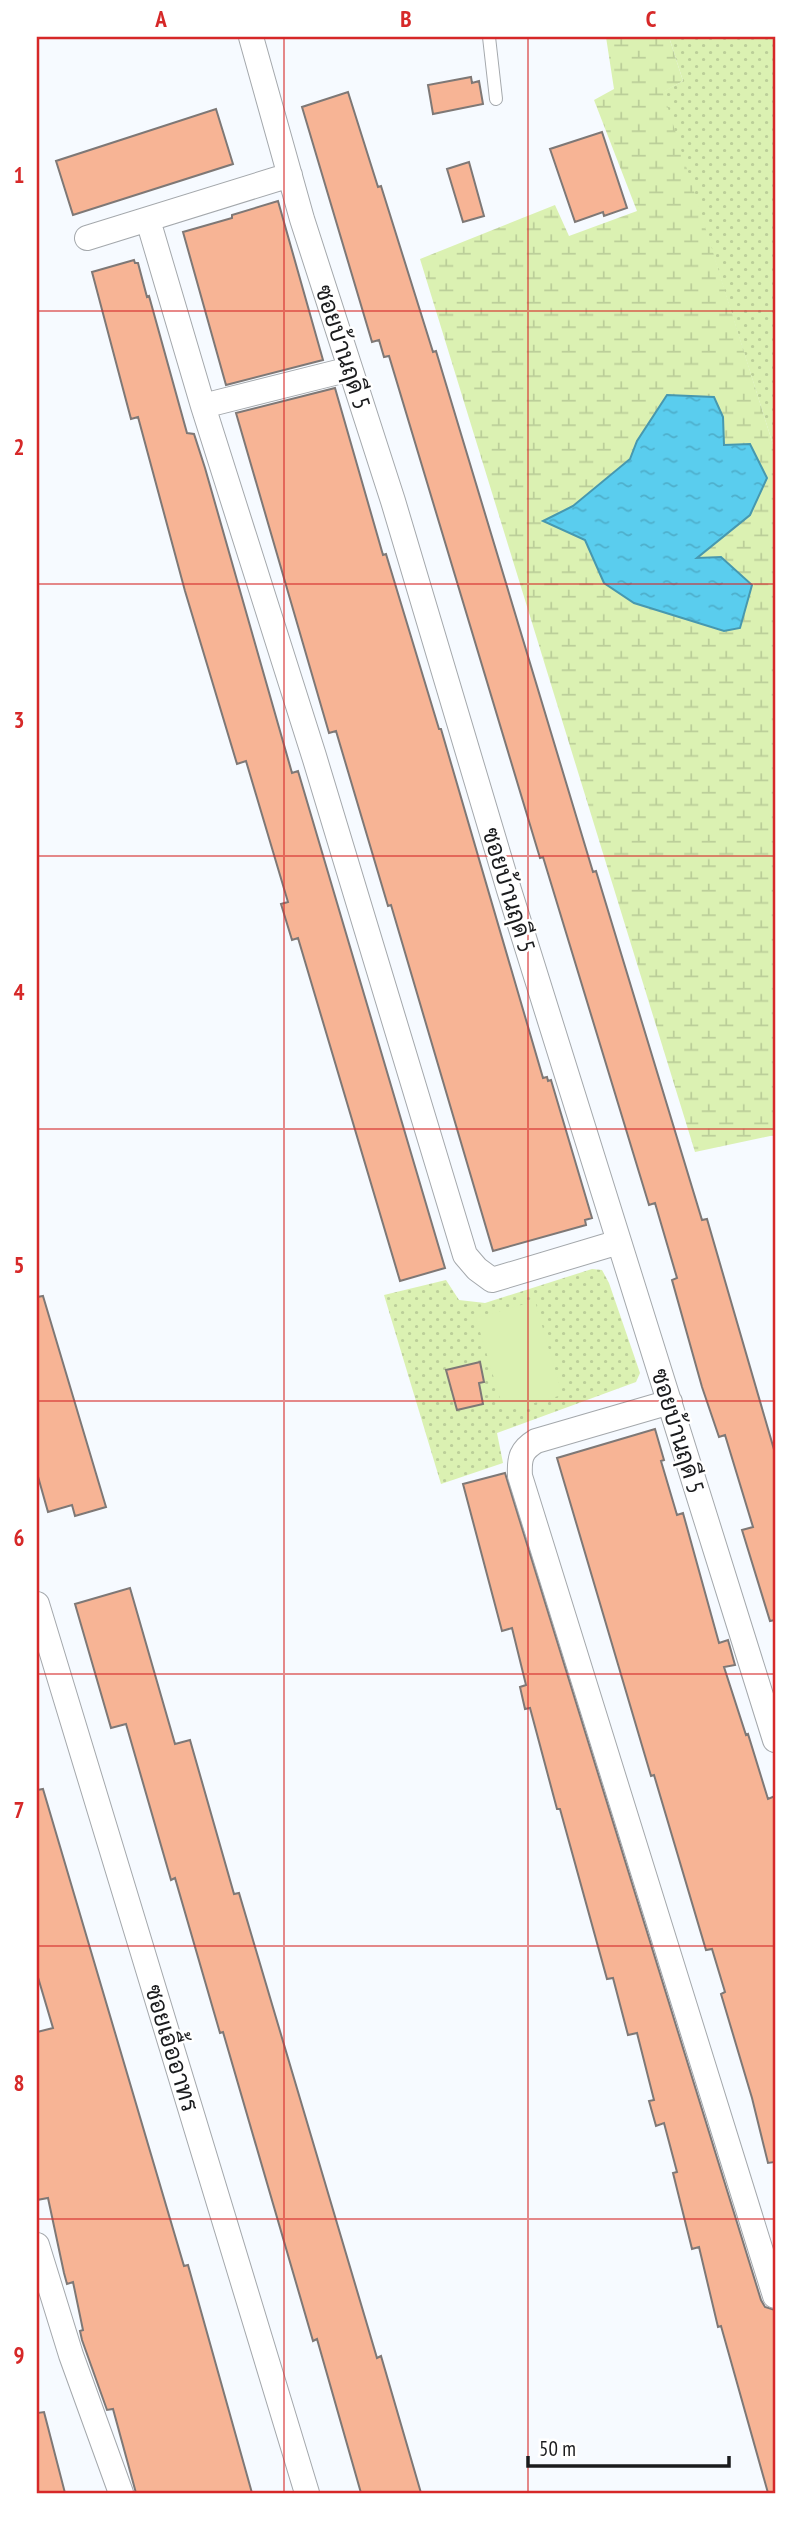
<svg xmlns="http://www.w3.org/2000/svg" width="812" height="2530" font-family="'PT Sans Narrow',Sarabun,sans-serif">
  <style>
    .grass { fill: url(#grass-dots) }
    .wetland { fill: url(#wetland-marsh); fill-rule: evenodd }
    .park { fill: #dbf1b2 }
    .water { fill: url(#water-ripples); stroke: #4798af; stroke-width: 2 }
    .building { fill: #f7b495; stroke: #7e7876; stroke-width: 2 }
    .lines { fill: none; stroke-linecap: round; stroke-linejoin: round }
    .lane-casing { stroke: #a4a8ac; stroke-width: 14 }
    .street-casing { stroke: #a4a8ac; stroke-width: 26 }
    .lane { stroke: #fff; stroke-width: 12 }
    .street { stroke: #fff; stroke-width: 24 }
    .grid { fill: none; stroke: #d62828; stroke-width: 2; stroke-opacity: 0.55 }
    .labels { text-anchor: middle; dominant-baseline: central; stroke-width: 5; stroke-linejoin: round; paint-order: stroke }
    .street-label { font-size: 24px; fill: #1a1b1d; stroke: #fff }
    .neatline { fill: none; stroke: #d62828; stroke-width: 2.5 }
    .grid-label { font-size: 23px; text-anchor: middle; font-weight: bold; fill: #d62828 }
  </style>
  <defs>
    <pattern id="grass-dots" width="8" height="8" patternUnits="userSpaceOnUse" patternTransform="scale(1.75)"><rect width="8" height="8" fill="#dbf1b2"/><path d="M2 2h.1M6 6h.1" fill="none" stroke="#bbce99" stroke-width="1.8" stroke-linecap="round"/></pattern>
    <pattern id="wetland-marsh" width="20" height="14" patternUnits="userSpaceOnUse" patternTransform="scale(1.75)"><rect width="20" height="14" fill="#dbf1b2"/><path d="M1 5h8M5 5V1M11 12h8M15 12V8" fill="none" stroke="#bbce99"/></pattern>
    <pattern id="water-ripples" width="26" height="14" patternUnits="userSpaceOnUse" patternTransform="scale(1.75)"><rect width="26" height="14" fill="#5acdee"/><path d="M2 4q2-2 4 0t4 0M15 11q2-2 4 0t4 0" fill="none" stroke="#4eafcc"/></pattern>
  </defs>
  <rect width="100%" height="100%" fill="#f6faff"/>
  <path class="grass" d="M669,37H775V451L662,92L683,81Z
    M592,1269L602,1270L609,1283L640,1373L636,1382L497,1433L503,1463L441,1484L384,1295L446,1280L459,1300L485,1303Z"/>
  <path class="wetland" d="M606,37H669L683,81L663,92L775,451V1135L695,1152L420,259L555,205L569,236L637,211L594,100L614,89ZM667,395L723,417V446L749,515L696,559L676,615L634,603L604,583L585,540L544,521L573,506L630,459L637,441Z"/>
  <path class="park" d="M535,1301L562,1395L504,1412L476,1318Z"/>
  <path class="water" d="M667,395L714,397L723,417L724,445L750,444L767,478L750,515L697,558L721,557L752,585L740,628L724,631L634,603L604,583L585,540L543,521L573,506L630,459L637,441Z"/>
  <path class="building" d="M471,77L472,83L479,81L483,104L433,114L428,85Z
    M348,92L378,187L381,186L433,352L436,351L593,872L596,871L702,1220L707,1219L775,1453V1620L770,1621L742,1530L753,1527L725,1435L719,1437L702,1387L672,1280L677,1278L655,1203L649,1205L543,857L540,858L389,356L384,357L379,340L372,342L302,107Z
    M216,109L233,164L73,215L56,161Z
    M602,132L627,208L604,216L603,212L575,222L550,149Z
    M469,162L484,216L463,222L447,169Z
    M278,201L323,360L226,385L183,232L232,218V215Z
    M134,260L135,263H138L147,297L149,296L187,433L194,434L205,468L292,773L298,771L445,1268L400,1281L298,938L292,940L281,904L288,902L246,761L237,764L185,591L138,417L131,419L92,272Z
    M335,388L383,555L386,554L439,729H441L543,1078L547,1077L548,1081L551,1080L592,1218L585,1220L586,1225L493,1251L391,905L388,906L336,731L329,733L236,413Z
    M43,1296L106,1507L75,1516L72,1505L48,1512L37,1473V1297Z
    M480,1362L484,1382L479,1383L483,1404L457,1410L446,1370Z
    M655,1429L664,1460L661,1461L677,1515L683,1513L719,1643L728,1640L735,1665L724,1667L746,1735L748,1734L768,1799L775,1796V2162L768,2163L752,2098L721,1994L725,1992L712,1949L706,1950L654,1775L651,1776L557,1458Z
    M505,1473L761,2300L765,2307L775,2310V2492L768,2493L721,2326L718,2327L699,2247L692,2249L673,2173L677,2172L664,2123L656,2126L649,2101L654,2100L637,2033L628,2035L613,1978L607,1979L560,1809H557L530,1708L525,1709L520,1687L526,1685L512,1628L502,1631L463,1484Z
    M130,1588L175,1744L190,1740L234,1894L239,1893L377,2358L381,2356L421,2493H361L317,2339L313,2341L223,2032L220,2033L175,1878L171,1880L126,1724L111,1728L75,1604Z
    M43,1789L184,2266L188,2265L252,2493H136L113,2409L107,2410L82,2340L80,2331L83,2330L73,2282L67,2284L64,2273L48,2198L37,2200V2032L53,2028L37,1974V1790Z
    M44,2412L65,2493H37V2413Z"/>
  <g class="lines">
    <defs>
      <path id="lane" d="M489,37L496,99"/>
      <path id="street" d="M251,37L302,219L393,501L509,890L775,1740
        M148,220L203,406L314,756L465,1255L477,1269L492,1280L619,1242
        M87,238L290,175
        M203,406L350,369
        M670,1402L536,1441C521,1450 519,1458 520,1476L775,2296
        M37,1604L307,2493
        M37,2245L71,2355L121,2493"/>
    </defs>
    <use href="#lane" class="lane-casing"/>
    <use href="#street" class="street-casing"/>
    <use href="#lane" class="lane"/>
    <use href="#street" class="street"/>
  </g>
  <path class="grid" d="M284,37V2493M528,37V2493M37,311H775M37,584H775M37,856H775M37,1129H775M37,1401H775M37,1674H775M37,1946H775M37,2219H775"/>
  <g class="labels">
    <g class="street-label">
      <text transform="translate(343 347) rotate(72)">ซอยบ้านฤดี 5</text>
      <text transform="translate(509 890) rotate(73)">ซอยบ้านฤดี 5</text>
      <text transform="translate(678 1431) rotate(73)">ซอยบ้านฤดี 5</text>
      <text transform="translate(172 2048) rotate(73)">ซอยเอื้ออาทร</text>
    </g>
  </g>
  <rect width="812" height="2530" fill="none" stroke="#ffffff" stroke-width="77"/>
  <path d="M528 2456v10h201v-10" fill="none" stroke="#1a1b1d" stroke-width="3.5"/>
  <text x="539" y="2456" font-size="21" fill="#1a1b1d" stroke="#ffffff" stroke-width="5" paint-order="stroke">50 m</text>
  <rect x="38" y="38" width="736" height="2454" class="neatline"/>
  <g class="grid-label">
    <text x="161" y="27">A</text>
    <text x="406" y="27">B</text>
    <text x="651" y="27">C</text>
    <text x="19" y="183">1</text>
    <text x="19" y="455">2</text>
    <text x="19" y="728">3</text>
    <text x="19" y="1000">4</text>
    <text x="19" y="1273">5</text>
    <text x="19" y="1546">6</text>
    <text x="19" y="1818">7</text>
    <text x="19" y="2091">8</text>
    <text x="19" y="2363">9</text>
  </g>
</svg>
